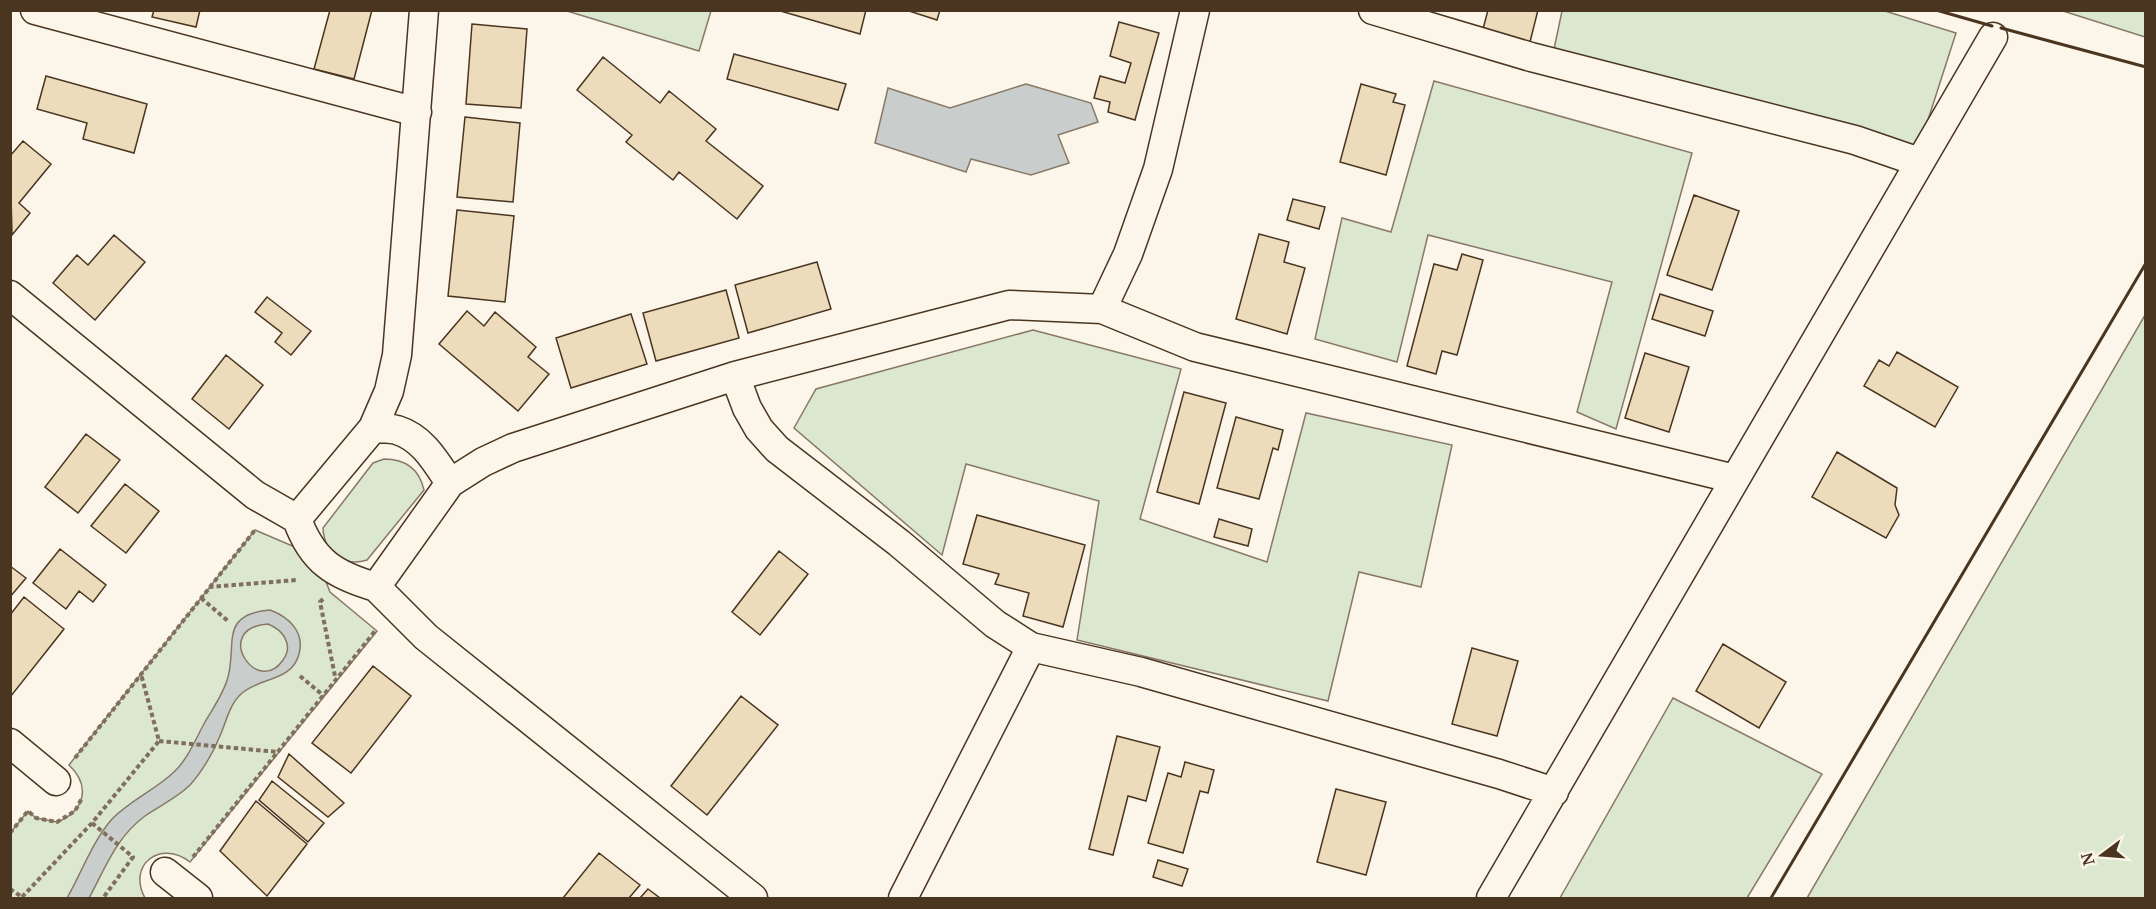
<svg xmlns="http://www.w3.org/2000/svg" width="2156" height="909" font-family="'Noto Serif',serif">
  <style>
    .green { fill: #dce7d0; stroke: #887966; stroke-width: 1.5 }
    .water { fill: #c9cecd; stroke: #887966; stroke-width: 1.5; fill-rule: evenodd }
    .building { fill: #ecdcbc; stroke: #4a3520; stroke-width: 1.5 }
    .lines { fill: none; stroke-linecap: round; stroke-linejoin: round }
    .minor-casing { stroke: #4a3520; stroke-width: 31 }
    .path { stroke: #7f6f5c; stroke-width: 4; stroke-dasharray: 4.5 3; stroke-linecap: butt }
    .minor { stroke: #fbf6e9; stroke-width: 28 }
    .wall { stroke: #4a3520; stroke-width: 3 }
  </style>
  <rect width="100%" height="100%" fill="#fbf6e9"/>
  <path class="green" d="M567,11H711L699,51Z
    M1562,11H1885L1956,33L1917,154L1553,54Z
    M2063,11H2145V37Z
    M1434,81L1692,153L1616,429L1577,412L1612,282L1428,235L1397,362L1315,339L1342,218L1391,232Z
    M2145,315V898H1807Z
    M1033,330L1181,369L1140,519L1267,562L1306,413L1452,445L1421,587L1359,572L1328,701L1077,640L1099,501L966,464L942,555L794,428L816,389Z
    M384,459C405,459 419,468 424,490L367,560C344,567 324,553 323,528L373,463Z
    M255,530L316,556L330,592L377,631L190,862C160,839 127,865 145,898H11L10,833L28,811L36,818L57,822C85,811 91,786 69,765Z
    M1673,698L1822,774L1747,898H1560Z"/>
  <path class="water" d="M1026,84L1091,103L1098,122L1058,135L1069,163L1031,175L971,159L966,172L875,143L888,88L950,108Z
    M270,610C289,617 305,632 299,654C292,682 259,677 241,694C229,705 226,723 219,738C213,753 201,773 190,785C177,798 159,806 145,816C116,837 105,869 89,898H67C82,872 92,842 112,819C131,800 155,790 174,772C188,759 196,738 205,722C213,708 224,693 228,677C237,644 219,614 270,610ZM268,624C283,630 294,645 283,660C257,698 211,628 268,624Z"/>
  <path class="building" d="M154,10H200L196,27L152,17Z
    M330,10H372L354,79L314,69Z
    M777,10H866L860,34Z
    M906,10H940L937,20Z
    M1488,10H1538L1530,42L1483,29Z
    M1119,22L1159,33L1135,120L1108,112L1110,102L1094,98L1100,76L1125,83L1131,63L1110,56Z
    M472,24L527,29L521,108L466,104Z
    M734,54L846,84L838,110L727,79Z
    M603,57L660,103L669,91L716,129L706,141L763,186L737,219L679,172L673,180L626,142L632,135L577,90Z
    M46,76L147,104L134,153L83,139L87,123L37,109Z
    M1361,84L1396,94L1393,102L1405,105L1386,175L1340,162Z
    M465,117L520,123L513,202L457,197Z
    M23,141L51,164L19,203L30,213L12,235L10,156Z
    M1694,195L1739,211L1712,290L1667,275Z
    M1293,199L1325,207L1319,229L1287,220Z
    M457,210L514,216L505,302L448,296Z
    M1259,234L1289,242L1284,262L1305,268L1287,334L1236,319Z
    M114,235L145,262L95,320L53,283L77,255L88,265Z
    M1462,254L1483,260L1457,355L1442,351L1436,374L1407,366L1434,264L1457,270Z
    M817,262L831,309L748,333L735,285Z
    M726,290L739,338L656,361L643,313Z
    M1660,294L1713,311L1705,336L1652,319Z
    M267,297L311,331L291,355L275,342L282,333L255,312Z
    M467,311L484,326L495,312L536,347L528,357L549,374L518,411L439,344Z
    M631,314L647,364L571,388L556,338Z
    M1897,352L1958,387L1935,427L1864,386L1879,360L1889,366Z
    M1645,353L1689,367L1669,432L1625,418Z
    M226,355L263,385L229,429L192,399Z
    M1184,392L1226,403L1199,504L1157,492Z
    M1236,417L1283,430L1278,450L1273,448L1259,499L1217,488Z
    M86,434L120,460L78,513L45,487Z
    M1837,452L1897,488L1895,505L1899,515L1886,538L1812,497Z
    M125,484L159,511L126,553L91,526Z
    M977,515L1085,545L1063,627L1023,616L1029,593L995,584L999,574L963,564Z
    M1219,519L1252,529L1248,546L1214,537Z
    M60,549L106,585L93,602L79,591L66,609L33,583Z
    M779,551L808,574L760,635L732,612Z
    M10,566L26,578L10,597Z
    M24,597L64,629L11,696L10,615Z
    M1723,644L1786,682L1759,728L1696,691Z
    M1472,648L1518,661L1497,736L1452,724Z
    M373,666L411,696L351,773L312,743Z
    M741,696L778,725L707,815L671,786Z
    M1117,736L1160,747L1146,801L1128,796L1113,855L1089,849Z
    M289,754L344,803L328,817L278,777Z
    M1185,762L1214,770L1208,793L1200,791L1183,853L1148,843L1168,773L1181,777Z
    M272,781L324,823L308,842L259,800Z
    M1336,789L1386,802L1366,875L1317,862Z
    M256,801L307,844L267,896L220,851Z
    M599,853L640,885L629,898H563Z
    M1158,860L1188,869L1182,886L1153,877Z
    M648,889L660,898H640Z"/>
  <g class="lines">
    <defs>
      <path id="minor" d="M35,10L417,112
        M1373,10L1531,57L1855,140L1919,162
        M10,295L255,495L297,519C312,561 334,575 376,587L450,483L483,462L513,448L735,376L1009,305L1102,309L1128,254L1158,169L1195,10
        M1102,309L1195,347L1735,479
        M735,376L747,408L759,429L777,449L899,543L995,624L1031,647L1141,672L1499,774L1554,792
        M373,428L389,391L397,355L424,10
        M297,519L373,428C380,428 389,428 397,430C423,438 436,462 450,483
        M376,587L426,637L753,898
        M10,743L56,781
        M165,872L198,898
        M903,898L1031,647
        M1491,898L1993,37"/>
    </defs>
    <use href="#minor" class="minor-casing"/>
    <path class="path" d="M209,587L297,580
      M201,598L228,621
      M323,599L320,602L336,681
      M300,676L324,696
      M159,741L278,752
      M75,758L255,530H257
      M92,823L133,857L103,898
      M10,833L28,811L36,818L57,822L75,811L82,798
      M193,857L376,630
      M10,889L22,897
      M22,897L92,823L159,741L141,674"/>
    <use href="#minor" class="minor"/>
    <path class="wall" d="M1936,10L1992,26
      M2001,28L2146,67
      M1771,898L2146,263"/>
  </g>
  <rect width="2156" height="909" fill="none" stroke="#4a3520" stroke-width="24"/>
  <g transform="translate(2102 855) rotate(254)" stroke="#fbf6e9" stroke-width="4.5" paint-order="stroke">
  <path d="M0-4.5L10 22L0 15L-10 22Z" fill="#4a3520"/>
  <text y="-9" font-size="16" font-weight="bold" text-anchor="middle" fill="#4a3520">N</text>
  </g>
</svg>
